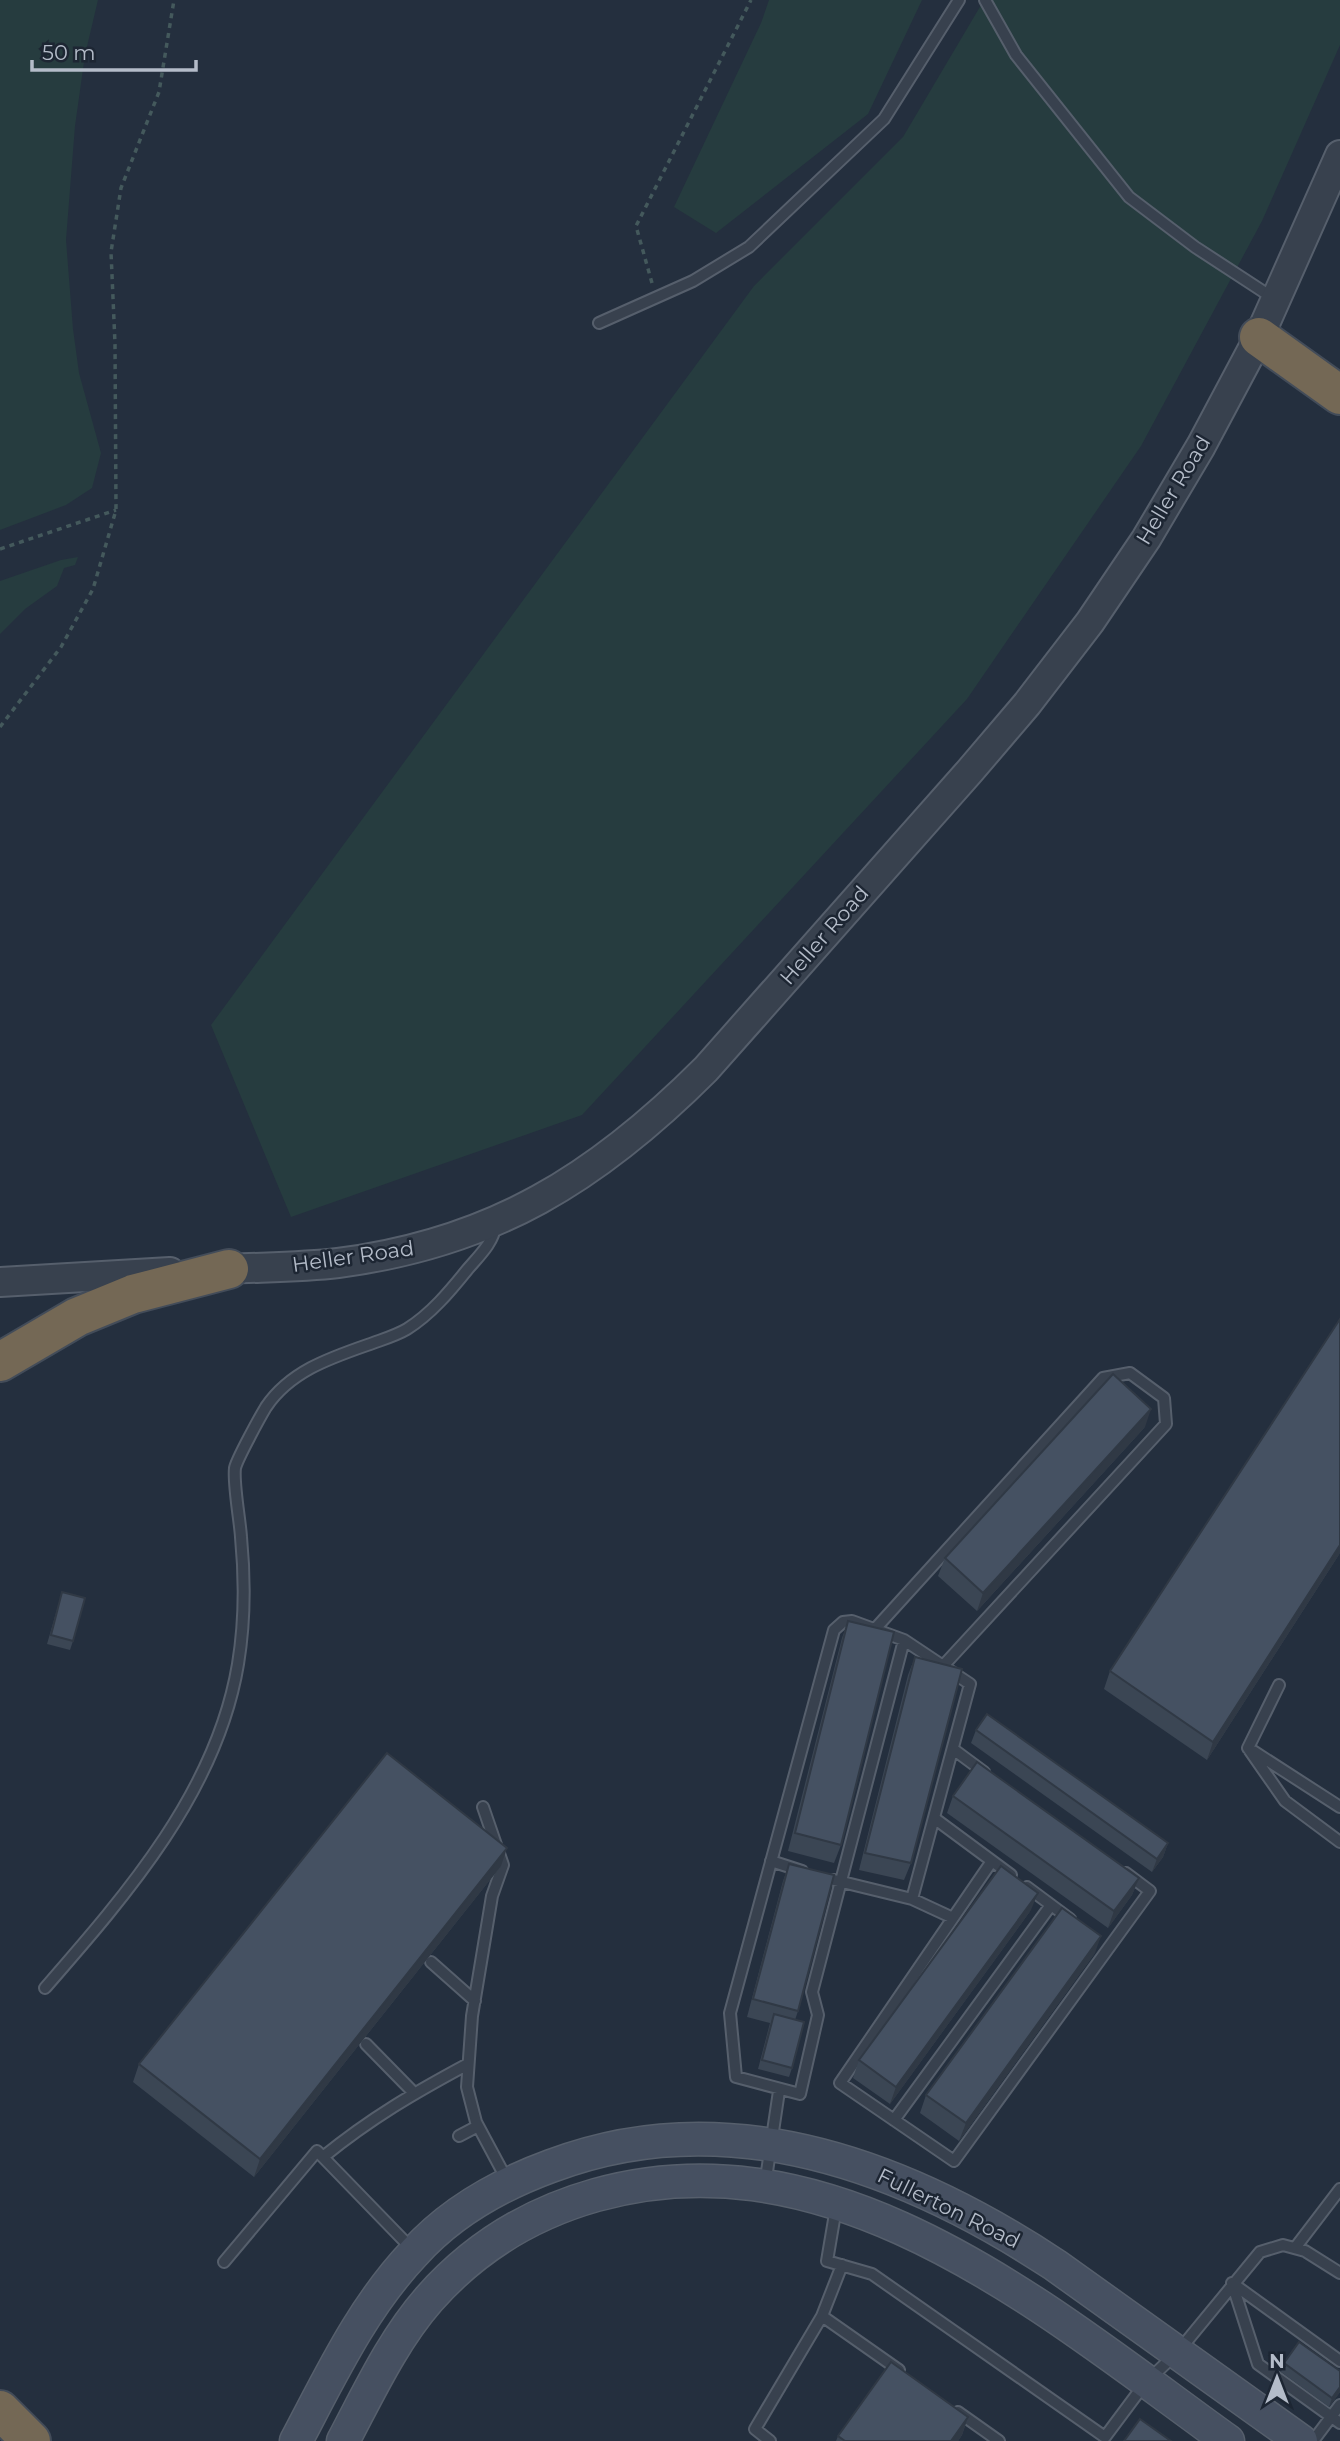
<svg xmlns="http://www.w3.org/2000/svg" width="1340" height="2441" font-family="Montserrat,sans-serif">
  <style>
    .green { fill: #263c3f }
    .lines { fill: none; stroke-linecap: round; stroke-linejoin: round }
    .service-casing { stroke: #565f6c; stroke-width: 14 }
    .tertiary-casing { stroke: #565f6c; stroke-width: 32 }
    .secondary-casing { stroke: #565f6c; stroke-width: 35 }
    .motorway-casing { stroke: #434c59; stroke-width: 42 }
    .path { stroke: #44595c; stroke-width: 3.5; stroke-dasharray: 5 5; stroke-linecap: butt }
    .service { stroke: #38414e; stroke-width: 10 }
    .tertiary { stroke: #38414e; stroke-width: 28 }
    .secondary { stroke: #465061; stroke-width: 32 }
    .motorway { stroke: #746855; stroke-width: 38 }
    .wall { fill: #3b4654 }
    .shaded-wall { fill: #303945 }
    .building { fill: #455162; stroke: #303945; stroke-width: 2 }
    .labels { text-anchor: middle; dominant-baseline: central; stroke-width: 5; stroke-linejoin: round; paint-order: stroke }
    .street-label { font-size: 21px; fill: #b4bcc9; stroke: #1d2633 }
  </style>
  <rect width="100%" height="100%" fill="#242f3e"/>
  <path class="green" d="M0,0H98L85,55L75,126L66,240L73,329L79,373L101,453L92,488L66,505L0,530Z
    M769,0H922L868,114L716,233L674,207L761,23Z
    M984,0H1340V45L1262,221L1141,446L967,699L582,1115L291,1217L211,1025L754,286L903,137Z
    M78,557L75,565L64,568L57,586L25,609L0,634V581L61,560Z"/>
  <g class="lines">
    <defs>
      <path id="service" d="M985,0L1016,55L1129,197L1195,247L1273,298
        M599,323L693,281L749,247L884,119L959,0
        M875,1629L1103,1378L1130,1373L1164,1398L1166,1424L943,1666
        M904,1640L812,1992L818,2015L800,2094L736,2077L730,2013L834,1630L843,1622L852,1621L904,1640L970,1684L912,1899
        M1248,1748L1285,1801L1340,1842
        M1248,1748L1279,1685
        M953,1749L984,1772
        M1253,1751L1340,1807
        M483,1807L503,1865L492,1896L472,2016L467,2087L476,2122L507,2180
        M934,1818L1011,1875
        M771,1861L802,1871
        M992,1861L840,2083L954,2161L1150,1891L1126,1873
        M834,1880L912,1899L953,1918
        M1027,1887L1070,1919
        M431,1962L475,2001
        M45,1988C127,1894 217,1791 238,1664C245,1622 245,1579 241,1537C240,1520 233,1484 235,1468C237,1459 260,1417 266,1407C291,1370 333,1357 373,1343C384,1339 397,1335 407,1329C431,1314 450,1291 467,1270C478,1257 494,1242 495,1226
        M366,2044L414,2093
        M894,2120L1051,1905
        M459,2136L478,2126
        M323,2157C371,2118 414,2093 468,2064
        M765,2185L779,2091
        M836,2208L827,2261L872,2274L1105,2437L1146,2382L1177,2353L1260,2252L1283,2245L1305,2251L1340,2273
        M1295,2248L1340,2189
        M224,2262L317,2151L413,2250
        M842,2265L822,2316L899,2370
        M1232,2283L1258,2364L1340,2423
        M1232,2283L1340,2361
        M958,2412L999,2441
        M770,2441L755,2429L822,2316
        M1313,2441L1340,2405"/>
      <path id="tertiary" d="M210,1270C252,1267 296,1268 338,1263C493,1243 597,1178 706,1069L969,772L1027,704L1090,622L1146,539L1201,446L1259,337L1340,155
        M0,1282L170,1272"/>
      <path id="secondary" d="M296,2441C331,2375 362,2308 414,2253C451,2212 499,2185 551,2166C728,2099 905,2166 1055,2265L1301,2441
        M343,2441C369,2392 393,2340 429,2299C474,2248 532,2213 596,2195C836,2128 1047,2311 1228,2441"/>
      <path id="motorway" d="M1259,337L1340,395
        M0,1362L77,1317L133,1294L229,1269
        M0,2410L31,2441"/>
    </defs>
    <use href="#service" class="service-casing"/>
    <use href="#tertiary" class="tertiary-casing"/>
    <use href="#secondary" class="secondary-casing"/>
    <use href="#motorway" class="motorway-casing"/>
    <path class="path" d="M652,283L636,226L751,0
      M0,549L116,510
      M0,727L61,647L93,589L116,510L115,344L111,252L121,188L159,92L174,0"/>
    <use href="#service" class="service"/>
    <use href="#tertiary" class="tertiary"/>
    <use href="#secondary" class="secondary"/>
    <use href="#motorway" class="motorway"/>
  </g>
  <path class="wall" d="M1145,1427L977,1611L938,1576L945,1558Z
    M1340,1553L1207,1760L1104,1689L1110,1671Z
    M62,1592L73,1641L70,1650L47,1644Z
    M848,1621L841,1845L834,1863L788,1851L842,1638Z
    M915,1657L911,1863L904,1880L859,1870L908,1675Z
    M976,1730L1168,1843L1163,1857L1152,1872L971,1743Z
    M953,1796L1139,1878L1132,1895L1108,1928L947,1813Z
    M789,1864L798,2011L795,2020L792,2068L789,2077L758,2069L770,2023L747,2017L783,1881Z
    M501,1866L254,2177L133,2082L139,2064Z
    M1031,1910L890,2104L853,2078L859,2060Z
    M1095,1953L959,2141L920,2113L926,2095Z
    M1284,2363L1340,2392L1329,2407L1281,2372Z
    M968,2417L962,2435L958,2441H836L838,2436Z"/>
  <path class="shaded-wall" d="M1151,1409L1145,1427L977,1611L983,1593Z
    M1340,1545V1553L1207,1760L1213,1742Z
    M1168,1843L1163,1857L1152,1872L1157,1859Z
    M507,1848L501,1866L254,2177L260,2159Z
    M1139,1878L1132,1895L1108,1928L1114,1911Z
    M1038,1893L1031,1910L890,2104L896,2087Z
    M1101,1936L1095,1953L959,2141L966,2123Z
    M1340,2387V2392L1329,2407L1332,2398Z
    M968,2417L962,2435L958,2441H951Z"/>
  <path class="building" d="M1340,1319V1545L1213,1742L1110,1671Z
    M1113,1374L1151,1409L983,1593L945,1558Z
    M62,1592L85,1598L73,1641L51,1635Z
    M848,1621L894,1632L841,1845L795,1833Z
    M915,1657L962,1669L911,1863L865,1853Z
    M987,1714L1168,1843L1157,1859L976,1730Z
    M387,1753L507,1848L260,2159L139,2064Z
    M977,1762L1139,1878L1114,1911L953,1796Z
    M789,1864L834,1875L798,2011L753,1999Z
    M1001,1866L1038,1893L896,2087L859,2060Z
    M1062,1908L1101,1936L966,2123L926,2095Z
    M774,2014L804,2022L792,2068L762,2060Z
    M1299,2342L1340,2371V2387L1332,2398L1284,2363Z
    M891,2362L968,2417L951,2441H845L838,2436Z
    M1140,2419L1171,2441H1124Z"/>
  <g class="labels">
    <g class="street-label">
      <text transform="translate(1173 490) rotate(-59)">Heller Road</text>
      <text transform="translate(824 935) rotate(-49)">Heller Road</text>
      <text transform="translate(353 1256) rotate(-8)">Heller Road</text>
      <text transform="translate(949 2208) rotate(26)">Fullerton Road</text>
    </g>
  </g>
  <g transform="translate(1277 2378)" stroke="#1d2633" stroke-width="5" paint-order="stroke">
  <path d="M0-5L12 26L0 18L-12 26Z" fill="#b4bcc9"/>
  <text y="-10" font-size="19" font-weight="bold" text-anchor="middle" fill="#b4bcc9">N</text>
  </g>
  <path d="M32 60v10h164v-10" fill="none" stroke="#b4bcc9" stroke-width="3.5"/>
  <text x="42" y="60" font-size="21" fill="#b4bcc9" stroke="#1d2633" stroke-width="5" paint-order="stroke">50 m</text>
</svg>
